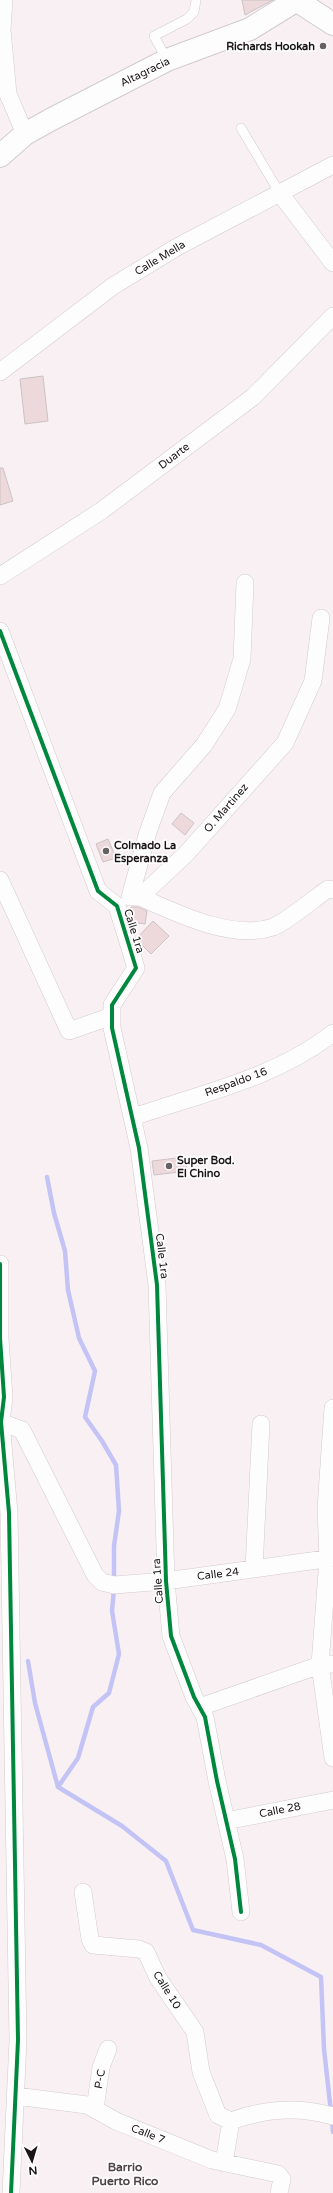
<svg xmlns="http://www.w3.org/2000/svg" width="333" height="2193" font-family="'Varela Round',sans-serif">
  <style>
    .lines { fill: none; stroke-linecap: round; stroke-linejoin: round }
    .stream { stroke: #c3c4f5; stroke-width: 4.5 }
    .building { fill: #edd9db; stroke: #cbc3c5 }
    .lane-casing { stroke: #d2cbce; stroke-width: 10 }
    .street-casing { stroke: #d2cbce; stroke-width: 18 }
    .secondary-casing { stroke: #d2cbce; stroke-width: 24 }
    .lane { stroke: #fefdfd; stroke-width: 9 }
    .street { stroke: #fefdfd; stroke-width: 17 }
    .secondary { stroke: #fefdfd; stroke-width: 22 }
    .cycleway-casing { stroke: #fefefe; stroke-width: 6 }
    .cycleway { stroke: #00873e; stroke-width: 4 }
    .poi-dot { fill: #686164; stroke: #fefefe; stroke-width: 1.5 }
    .labels { text-anchor: middle; dominant-baseline: central; stroke-width: 3.5; stroke-linejoin: round; paint-order: stroke }
    .poi-label { font-size: 11px; font-weight: bold; fill: #1a1417; stroke: #fefefe; text-anchor: start }
    .street-label { font-size: 11px; fill: #1a1417; stroke: #fefefe }
    .neighbourhood-label { font-size: 12px; font-weight: bold; fill: #504349; stroke: #fefefe }
  </style>
  <rect width="100%" height="100%" fill="#f9f0f4"/>
  <g class="lines">
    <path class="stream" d="M47,1177L54,1213L65,1251L68,1290L79,1338L95,1371L85,1417L102,1441L116,1465L119,1511L114,1546V1581
      M28,1661L35,1703L58,1787L122,1826L166,1861L193,1930L261,1945L321,1977L324,2049L331,2112
      M58,1787L78,1758L93,1707L109,1693L119,1654L112,1611L114,1589
      M332,2119L333,2132"/>
  </g>
  <path class="building" d="M242,0H273L245,15Z
    M43,376L48,421L25,424L20,379Z
    M0,468H3L13,501L0,505Z
    M181,813L194,823L185,835L172,824Z
    M108,839L116,858L103,862L96,844Z
    M131,907H138L147,911L145,924L132,922L130,914Z
    M153,921L169,936L151,954L139,942L137,938Z
    M185,1157L187,1171L154,1175L152,1161Z"/>
  <g class="lines">
    <defs>
      <path id="lane" d="M167,60L154,36L187,19L194,12L196,0
        M241,128L279,192"/>
      <path id="street" d="M4,0L2,30L8,94L25,134
        M279,192L333,263
        M0,372L113,286L177,247L333,165
        M0,576L101,511L253,397L333,316
        M0,631L98,891L117,906L136,968L112,1005V1028L139,1148L157,1285L166,1581L171,1636L194,1697L205,1717L217,1781L235,1859L241,1912
        M0,880L69,1031L112,1016
        M130,897L148,832L162,793L204,745L227,709L242,659L245,583
        M131,897H140C177,913 232,941 273,927C285,923 316,897 328,889L333,890
        M140,897L186,854L285,743L313,681L321,618
        M133,1117C200,1094 276,1078 333,1033
        M0,1264V1338L4,1397L1,1422L9,1513L18,2040L11,2193
        M333,1408L326,1508L328,1559L320,1665L333,1758
        M0,1422L22,1430L95,1575L102,1582L114,1585L166,1581L333,1558
        M254,1569L261,1424
        M200,1707L320,1665L333,1664
        M226,1821L333,1800
        M83,1892L90,1939L93,1945L139,1949L146,1952L158,1978L195,2032L201,2072L218,2115L231,2121
        M16,2096L87,2105L116,2121L212,2160L278,2174L282,2179L279,2193
        M95,2109L101,2067L108,2049
        M231,2121C264,2109 298,2106 333,2116
        M224,2163L231,2121"/>
      <path id="secondary" d="M296,0L333,24
        M0,156L25,134L52,119L167,60L250,29L297,0"/>
    </defs>
    <use href="#lane" class="lane-casing"/>
    <use href="#street" class="street-casing"/>
    <use href="#secondary" class="secondary-casing"/>
    <use href="#lane" class="lane"/>
    <use href="#street" class="street"/>
    <use href="#secondary" class="secondary"/>
    <defs>
      <path id="cycleway" d="M0,631L98,891L117,906L136,968L112,1005V1028L139,1148L157,1285L166,1581L171,1636L194,1697L205,1717L217,1781L235,1859L241,1912
        M0,1264V1338L4,1397L1,1422L9,1513L18,2040L11,2193"/>
    </defs>
    <use href="#cycleway" class="cycleway-casing"/>
    <use href="#cycleway" class="cycleway"/>
  </g>
  <g class="poi-dot">
    <circle cx="323" cy="46" r="4"/>
    <circle cx="106" cy="851" r="4"/>
    <circle cx="169" cy="1166" r="4"/>
  </g>
  <g class="labels">
    <g class="poi-label">
      <text x="315" y="46" text-anchor="end">Richards Hookah</text>
      <text x="114" y="845">Colmado La<tspan x="114" dy="13">Esperanza</tspan></text>
      <text x="177" y="1160">Super Bod.<tspan x="177" dy="13">El Chino</tspan></text>
    </g>
    <g class="street-label">
      <text transform="translate(145 72) rotate(-26)">Altagracia</text>
      <text transform="translate(160 258) rotate(-31)">Calle Mella</text>
      <text transform="translate(174 456) rotate(-37)">Duarte</text>
      <text transform="translate(226 808) rotate(-49)">O. Martinez</text>
      <text transform="translate(134 931) rotate(73)">Calle 1ra</text>
      <text transform="translate(236 1082) rotate(-20)">Respaldo 16</text>
      <text transform="translate(162 1256) rotate(83)">Calle 1ra</text>
      <text transform="translate(218 1574) rotate(-7)">Calle 24</text>
      <text transform="translate(158 1581) rotate(-94)">Calle 1ra</text>
      <text transform="translate(280 1810) rotate(-11)">Calle 28</text>
      <text transform="translate(167 1990) rotate(58)">Calle 10</text>
      <text transform="translate(100 2079) rotate(-80)">P-C</text>
      <text transform="translate(148 2134) rotate(22)">Calle 7</text>
    </g>
    <g class="neighbourhood-label">
      <text x="125" y="2167">Barrio<tspan x="125" dy="14">Puerto Rico</tspan></text>
    </g>
  </g>
  <g transform="translate(32 2161) rotate(175)" stroke="#fefefe" stroke-width="3" paint-order="stroke">
  <path d="M0-3L7 15L0 10L-7 15Z" fill="#1a1417"/>
  <text y="-6" font-size="11" font-weight="bold" text-anchor="middle" fill="#1a1417">N</text>
  </g>
</svg>
